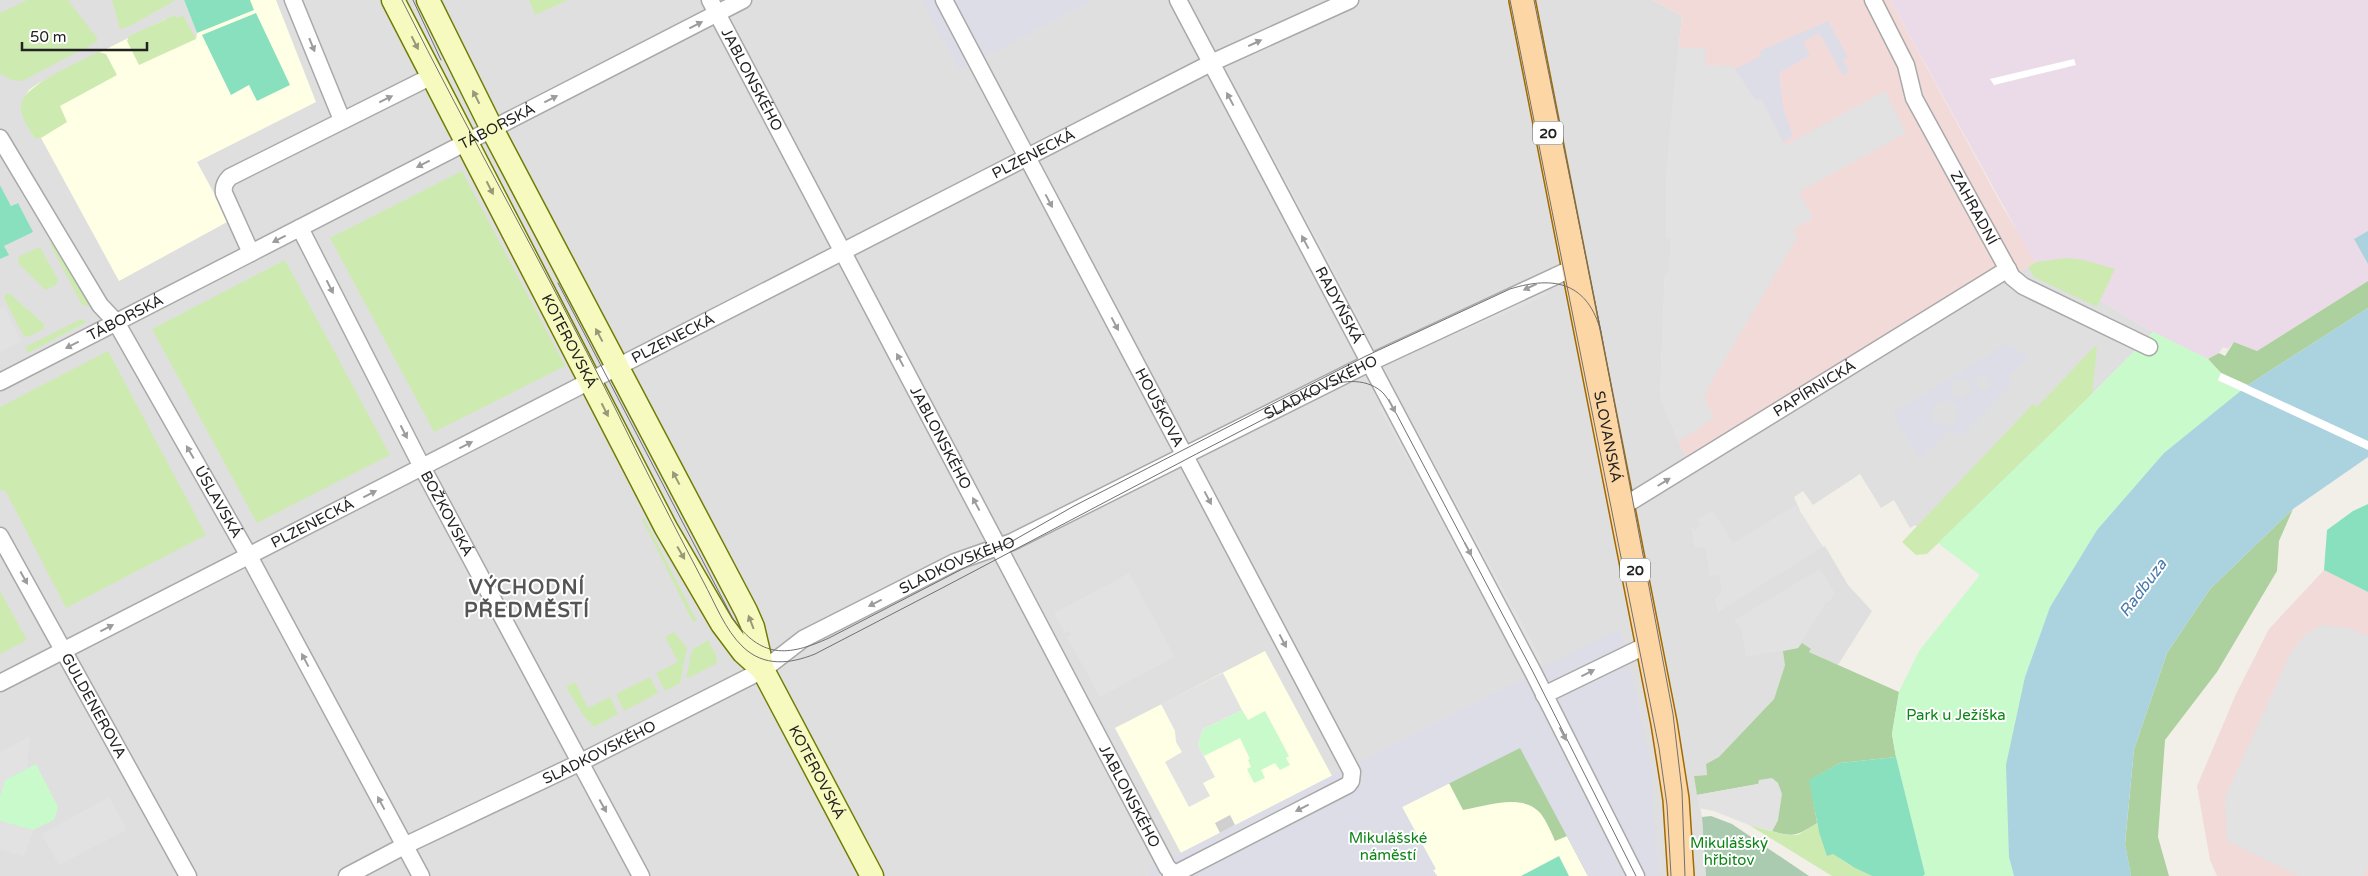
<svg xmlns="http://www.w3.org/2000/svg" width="2368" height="876" font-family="'Varela Round',sans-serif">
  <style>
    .residential { fill: #e0dfdf }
    .commercial { fill: #f2dad9 }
    .industrial { fill: #ebdbe8 }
    .education { fill: #ffffe5 }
    .religious { fill: #d0d0d0 }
    .grass { fill: #cdebb0 }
    .forest { fill: #add19e }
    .cemetery { fill: #aacbaf }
    .park { fill: #c8facc }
    .pitch { fill: #88e0be }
    .parking { fill: #e2e2e2 }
    .plaza { fill: #dddde8; fill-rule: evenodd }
    .water { fill: #aad3df }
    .pier { fill: #fff }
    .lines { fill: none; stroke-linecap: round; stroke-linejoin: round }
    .street-casing { stroke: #a9a9a9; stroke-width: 19 }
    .secondary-casing { stroke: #707d05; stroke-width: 25 }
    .primary-casing { stroke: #a06b00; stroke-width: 28 }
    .street { stroke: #fff; stroke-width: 16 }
    .secondary { stroke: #f7fabf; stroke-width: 22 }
    .primary { stroke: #fcd6a4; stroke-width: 25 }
    .tram { stroke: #707070; stroke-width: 1 }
    .oneway { fill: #9c9c9c }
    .oneway2 { fill: #979978 }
    .labels { text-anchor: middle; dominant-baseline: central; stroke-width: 4; stroke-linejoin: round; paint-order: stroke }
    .shield { fill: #fff; stroke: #646464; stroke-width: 1 }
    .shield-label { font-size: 14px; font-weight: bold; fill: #222 }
    .street-label { font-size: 15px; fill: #222; stroke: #fff }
    .park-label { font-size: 15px; fill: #0c8416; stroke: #fff }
    .water-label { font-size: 16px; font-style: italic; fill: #4a7aab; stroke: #fff }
    .district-label { font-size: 20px; font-weight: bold; letter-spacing: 1px; fill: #555; stroke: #fff }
  </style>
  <rect width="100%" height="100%" fill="#f2efe9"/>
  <path class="residential" d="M0,0H1653L1682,16L1670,137L1666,239L1670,238V256L1669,273L1665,274L1660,397L1693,471L2036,262L2153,332L2092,394L1938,543L1915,525L1910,528L1894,500L1881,508L1860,474L1813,505L1803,491L1794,497L1801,513L1823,547L1825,546L1848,585L1872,611L1838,665L1809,652L1785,665L1774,699L1719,758L1706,764L1707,775L1694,776L1702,817L1706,876H0V259L8,255L4,246L17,203L11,206L0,185Z"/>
  <path class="commercial" d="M1653,0H1890L2004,209L2036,262L1693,471L1678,442L1660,397L1665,274L1669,273L1670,256V239H1666V174L1682,16Z
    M2324,570L2368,592V876H2217L2210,860L2197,786L2236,694L2269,629Z"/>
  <path class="industrial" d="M1890,0H2368V281L2257,351L2234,342L2228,349L2223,347L2219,353L2208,359L2153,332L2036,262L2031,256Z"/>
  <path class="education" d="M184,0H276L316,102L197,162L229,221L119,281L41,138H34L23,117L21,105L29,90L39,83L166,19L196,39L197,33Z
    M1265,651L1332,776L1181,853L1115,728Z
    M1520,748L1588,876H1437L1433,870L1435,869L1402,807Z"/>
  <path class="religious" d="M1230,815L1235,825L1220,833L1215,823Z"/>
  <path class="grass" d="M27,0H68L97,38V42L22,81L11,80L0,73V13Z
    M112,0H176L130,26L120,29Z
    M529,0H568L535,15Z
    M175,15L177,18L183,15L196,39L139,65L127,41L129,36Z
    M98,52L106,54L117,75L60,106L67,122L41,138H34C29,128 20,117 21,106C22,85 80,62 98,52Z
    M462,171L565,366L434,432L330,238Z
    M55,239L91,306L82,305L50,244Z
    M40,247L58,280L56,285L45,290L18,263V260L20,256Z
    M2067,258L2084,260L2115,269L2097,307L2034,277L2028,267L2036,262Z
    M285,260L390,455L257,523L152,329Z
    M6,294H10L44,324V329L28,337L23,335L4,298Z
    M81,319L87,322L28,353L25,347Z
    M2094,347L2097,348L2092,394L1927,554L1916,555L1902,542L2033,404L2037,407Z
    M108,351L206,535L66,608L5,490L1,491L0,489V407Z
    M644,518L697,621L693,622L642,519Z
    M0,591L27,640L0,654Z
    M674,632L687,648L680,683L665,691L656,673L678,662L665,637Z
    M708,640L717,657L716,664L686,679L692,650Z
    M650,677L658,693L624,711L616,694Z
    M575,682L588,708L610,697L618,714L594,727L583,715L566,687Z
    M1817,823C1822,852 1848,865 1872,876H1832L1749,825L1786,835H1798Z"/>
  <path class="forest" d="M2368,281V308L2248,385L2221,373L2208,359L2219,353L2225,356L2234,342L2257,351Z
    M2293,509L2279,541L2277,571L2217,672L2165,740L2158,837L2169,876H2131L2125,844L2134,749L2167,653L2210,589Z
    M1802,643L1811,649L1809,652L1899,692L1892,734L1896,757L1840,763L1810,780L1817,823C1798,835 1794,838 1772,831L1778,820L1758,784L1697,795L1694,776L1707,775L1706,764L1719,757L1774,699L1785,665L1783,651L1798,648Z
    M1547,734L1588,876L1567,836L1555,841C1551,832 1547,822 1541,814C1523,792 1486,806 1463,810L1449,783Z"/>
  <path class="cemetery" d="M1711,816L1732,824L1809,876H1706L1702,817Z"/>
  <path class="park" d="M2153,332L2208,359L2221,373L2218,381L2241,391L2164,453L2097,530L2050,607L2025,677L2009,857L2014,876H1923L1925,874L1896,757L1892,734L1899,692L1919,651L1980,575L1938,543L2092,394Z
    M1242,710L1248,720L1265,711L1289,756L1286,758L1290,765L1280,770L1275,763L1261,770L1265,778L1254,783L1247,769L1251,767L1248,760L1250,759L1240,738L1204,756L1198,745L1203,729Z
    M36,764L58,807L54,820L33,830L0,821V796L5,780Z"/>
  <path class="pitch" d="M184,0H250L254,10L197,33Z
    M256,13L290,85L257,101L249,85L231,95L202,35Z
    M0,185L11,206L18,203L33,232L4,246L9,255L0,259Z
    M2368,504V592L2324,570L2327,530L2353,511Z
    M1896,757L1925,874L1923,876H1872L1855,868L1833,854L1827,856L1819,832L1809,780L1840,763Z
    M1559,856L1569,876H1521Z"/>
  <path class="parking" d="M1678,47L1706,49L1705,65L1733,66L1755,99L1762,100L1785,145L1885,91L1906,133L1799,192L1813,218L1793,229L1797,238L1706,391L1705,400L1714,418L1678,442L1660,397L1665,274L1669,273L1670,256V239H1666V174Z
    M1254,120L1365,329L1361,339L1249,129Z
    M1549,287L1546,296L1410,353V347Z
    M4,307L21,341L0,352V309Z
    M1384,405L1528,668L1523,671L1379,408Z
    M1417,431L1543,662L1535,666L1410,434Z
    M429,491L563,739L558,741L425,493Z
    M1796,505L1823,547L1718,612L1715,599L1722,591L1719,575L1710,576L1705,547L1695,548L1691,528L1697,530L1700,523L1696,520L1713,511L1733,543Z
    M1820,569L1835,593L1829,602L1827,601L1798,648L1746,657L1741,629L1734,620Z
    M1129,573L1175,657L1100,697L1067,637L1071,635L1070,632L1069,630L1065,633L1054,613Z
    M2321,625L2348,628L2368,636V866L2363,876H2299L2227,841L2225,797L2292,650L2306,634Z
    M1223,673L1242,710L1203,729L1198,745L1215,777L1203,783L1210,796L1189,807L1165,762L1182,752L1176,742L1175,731L1161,704Z
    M30,736L27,768L5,780L0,796V752Z
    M1772,778L1778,783L1782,794L1778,820L1772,831L1749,825L1714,811L1699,808L1697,795L1758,784L1759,780Z
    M602,783L652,876H646L597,786Z
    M109,797L127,830L59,865L42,834Z
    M0,821L33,830L24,857L0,849Z"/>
  <path class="plaza" d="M922,0H1094L959,70Z
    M1828,21L1848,57L1843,60L1849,71L1843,75L1819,33L1803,42L1810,55L1779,73L1783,108L1793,136L1783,142L1762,100L1755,99L1735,69L1761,56L1760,51Z
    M2006,344L2029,356L2007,378L2013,383L1962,436L1950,430L1920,459L1892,413ZM1984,376L1990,380L1989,387L1983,390L1977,386V379ZM1960,378L1970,383V393L1961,399L1952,394L1951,383ZM1945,399L1957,405V420L1946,426L1933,420L1934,405Z
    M1619,629L1624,639L1650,759L1659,876H1588L1520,748L1402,807L1436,869L1433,870L1437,876H1150L1147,870Z"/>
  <path class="water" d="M2368,231V264L2354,239Z
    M2368,308V457L2293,509L2210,589L2167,653L2134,749L2125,843L2131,876H2014L2009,857L2006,765L2025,677L2050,607L2097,530L2164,453L2248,385Z"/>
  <path class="pier" d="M2074,59L2076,65L1994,85L1990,79Z
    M2221,373L2368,441V450L2218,380Z"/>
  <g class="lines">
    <defs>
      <g id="street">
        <path d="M293,0L342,120"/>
        <path id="s1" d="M710,0L1167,867L1176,876"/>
        <path id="s2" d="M944,0L1352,772L1351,781L1348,785L1171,876"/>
        <path id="s3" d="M1178,0L1533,672L1636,876"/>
        <path id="s4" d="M1873,0L1906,65L1914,98L2012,277L2023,286L2149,347"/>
        <path id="s5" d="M0,138L100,305L116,322L249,556L421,876"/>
        <path id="s6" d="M300,228L422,467L641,876"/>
        <path d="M251,253L224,193C223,186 225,182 230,177L432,76"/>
        <path id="s7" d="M0,382L743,0"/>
        <path id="s8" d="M1622,507L2008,269"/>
        <path id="s9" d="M0,536L188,876"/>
        <path id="s10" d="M0,683L1211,63L1350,0"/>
        <path d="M1544,695L1649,644"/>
        <path id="s11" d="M347,876L404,846L579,763L763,670L803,639L955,562L1012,542L1369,363L1575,267"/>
      </g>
      <g id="secondary">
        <path id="s12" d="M393,0L666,528L722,624L743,652L763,670"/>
        <path id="s13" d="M428,0L492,129L746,611L753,627L763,670L872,876"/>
      </g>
      <g id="primary">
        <path id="s14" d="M1522,0L1664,723L1676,799L1681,876"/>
      </g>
    </defs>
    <use href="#street" class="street-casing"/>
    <use href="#secondary" class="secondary-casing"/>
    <use href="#primary" class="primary-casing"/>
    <use href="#street" class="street"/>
    <use href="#secondary" class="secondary"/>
    <use href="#primary" class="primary"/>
    <path class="tram" d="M402,0C470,136 545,268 613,404C642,463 672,522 703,581C715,603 725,630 743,647C764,667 790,664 815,654C985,567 1153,475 1324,388C1343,379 1369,378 1384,394C1389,400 1393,408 1397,415L1533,672L1636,876
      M413,0L441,60
      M1510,0L1659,748L1667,805L1671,876
      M1534,0L1601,332L1673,714L1682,791L1685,876
      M558,283L733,619C761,658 787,657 829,638L972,564L1074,506L1366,356L1510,289C1555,275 1588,283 1601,332"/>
  </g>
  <defs><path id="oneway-solid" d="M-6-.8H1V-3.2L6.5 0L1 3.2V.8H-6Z" transform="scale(1.25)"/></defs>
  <g class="oneway">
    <use href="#oneway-solid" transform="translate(696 25) rotate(-27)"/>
    <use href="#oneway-solid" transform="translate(1255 43) rotate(-25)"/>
    <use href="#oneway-solid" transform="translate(312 45) rotate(68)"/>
    <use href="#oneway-solid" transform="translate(386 99) rotate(-26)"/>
    <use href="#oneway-solid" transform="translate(551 99) rotate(-27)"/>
    <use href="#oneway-solid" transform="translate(1230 99) rotate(-118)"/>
    <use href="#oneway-solid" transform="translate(423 164) rotate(153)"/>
    <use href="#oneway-solid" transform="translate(1049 201) rotate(62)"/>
    <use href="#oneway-solid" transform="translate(279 239) rotate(153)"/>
    <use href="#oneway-solid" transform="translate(1305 242) rotate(-118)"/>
    <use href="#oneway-solid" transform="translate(330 287) rotate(63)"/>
    <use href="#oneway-solid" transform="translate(1530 287) rotate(155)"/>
    <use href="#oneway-solid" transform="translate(1115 324) rotate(62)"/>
    <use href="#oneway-solid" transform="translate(72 345) rotate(153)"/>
    <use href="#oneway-solid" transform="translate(900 360) rotate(-118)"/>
    <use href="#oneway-solid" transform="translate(1392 406) rotate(62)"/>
    <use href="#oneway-solid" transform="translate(404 432) rotate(63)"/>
    <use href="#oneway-solid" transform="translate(466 445) rotate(-27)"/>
    <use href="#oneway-solid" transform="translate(190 452) rotate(-120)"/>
    <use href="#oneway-solid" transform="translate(1664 482) rotate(-32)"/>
    <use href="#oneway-solid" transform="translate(370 494) rotate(-27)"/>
    <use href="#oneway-solid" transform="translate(1208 498) rotate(62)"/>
    <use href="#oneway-solid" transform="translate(976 504) rotate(-118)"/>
    <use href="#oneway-solid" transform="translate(1468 549) rotate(62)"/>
    <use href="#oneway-solid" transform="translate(24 578) rotate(61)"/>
    <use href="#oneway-solid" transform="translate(875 603) rotate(153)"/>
    <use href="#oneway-solid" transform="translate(107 628) rotate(-27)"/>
    <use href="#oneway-solid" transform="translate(1283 641) rotate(62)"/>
    <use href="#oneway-solid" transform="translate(305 660) rotate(-118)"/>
    <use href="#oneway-solid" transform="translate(1588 673) rotate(-27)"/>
    <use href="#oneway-solid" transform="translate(1563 734) rotate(63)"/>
    <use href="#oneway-solid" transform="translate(381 803) rotate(-118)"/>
    <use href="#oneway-solid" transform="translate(603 806) rotate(61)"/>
    <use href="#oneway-solid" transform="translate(1302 808) rotate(153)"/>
  </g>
  <g class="oneway2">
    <use href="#oneway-solid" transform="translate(415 43) rotate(63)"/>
    <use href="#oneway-solid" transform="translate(476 97) rotate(-117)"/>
    <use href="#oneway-solid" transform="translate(490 188) rotate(63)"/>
    <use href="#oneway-solid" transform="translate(599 335) rotate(-118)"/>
    <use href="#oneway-solid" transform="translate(605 410) rotate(63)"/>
    <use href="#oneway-solid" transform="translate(676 478) rotate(-118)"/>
    <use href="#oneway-solid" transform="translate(681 553) rotate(60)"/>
    <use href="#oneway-solid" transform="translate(751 622) rotate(-111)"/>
  </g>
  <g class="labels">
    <g class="shield">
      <rect x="1533" y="121.5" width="30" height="23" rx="4"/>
      <rect x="1620" y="558.5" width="30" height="23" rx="4"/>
    </g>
    <g class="shield-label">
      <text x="1548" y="133">20</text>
      <text x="1635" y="570">20</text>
    </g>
    <g class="street-label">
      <text stroke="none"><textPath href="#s1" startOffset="90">JABLONSKÉHO</textPath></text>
      <text stroke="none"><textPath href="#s7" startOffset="559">TÁBORSKÁ</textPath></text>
      <text stroke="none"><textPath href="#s10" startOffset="1161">PLZENECKÁ</textPath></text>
      <text stroke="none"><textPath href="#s4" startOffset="232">ZAHRADNÍ</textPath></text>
      <text stroke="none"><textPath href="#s3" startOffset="345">RADYŇSKÁ</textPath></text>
      <text stroke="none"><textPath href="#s7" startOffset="141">TÁBORSKÁ</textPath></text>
      <text stroke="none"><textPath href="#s10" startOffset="756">PLZENECKÁ</textPath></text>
      <text stroke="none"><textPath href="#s12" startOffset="384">KOTEROVSKÁ</textPath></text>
      <text stroke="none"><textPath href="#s11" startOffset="1091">SLADKOVSKÉHO</textPath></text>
      <text stroke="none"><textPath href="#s8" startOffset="226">PAPÍRNICKÁ</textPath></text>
      <text stroke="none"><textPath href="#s2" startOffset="461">HOUŠKOVA</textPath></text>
      <text stroke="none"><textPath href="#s14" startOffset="445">SLOVANSKÁ</textPath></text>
      <text stroke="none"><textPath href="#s1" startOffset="495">JABLONSKÉHO</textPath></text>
      <text stroke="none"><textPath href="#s5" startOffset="425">ÚSLAVSKÁ</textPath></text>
      <text stroke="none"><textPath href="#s6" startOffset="321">BOŽKOVSKÁ</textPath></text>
      <text stroke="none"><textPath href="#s10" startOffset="351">PLZENECKÁ</textPath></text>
      <text stroke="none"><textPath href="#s11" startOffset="686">SLADKOVSKÉHO</textPath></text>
      <text stroke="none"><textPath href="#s9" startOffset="194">GULDENEROVA</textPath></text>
      <text stroke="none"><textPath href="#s11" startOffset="281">SLADKOVSKÉHO</textPath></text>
      <text stroke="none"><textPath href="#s13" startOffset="866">KOTEROVSKÁ</textPath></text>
      <text stroke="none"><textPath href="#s1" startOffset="900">JABLONSKÉHO</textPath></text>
    </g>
    <g class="park-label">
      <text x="1956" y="715">Park u Ježíška</text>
      <text x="1388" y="838">Mikulášské<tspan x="1388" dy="17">náměstí</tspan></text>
      <text x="1729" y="843">Mikulášský<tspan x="1729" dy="17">hřbitov</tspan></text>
    </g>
    <g class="water-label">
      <text transform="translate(2143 588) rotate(-53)">Radbuza</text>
    </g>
    <g class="district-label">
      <text x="527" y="588">VÝCHODNÍ<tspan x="527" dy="23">PŘEDMĚSTÍ</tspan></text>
    </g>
  </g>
  <path d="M22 42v8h125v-8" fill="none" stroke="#222222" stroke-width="2.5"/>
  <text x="30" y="42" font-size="15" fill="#222222" stroke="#ffffff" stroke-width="4" paint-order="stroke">50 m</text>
</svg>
